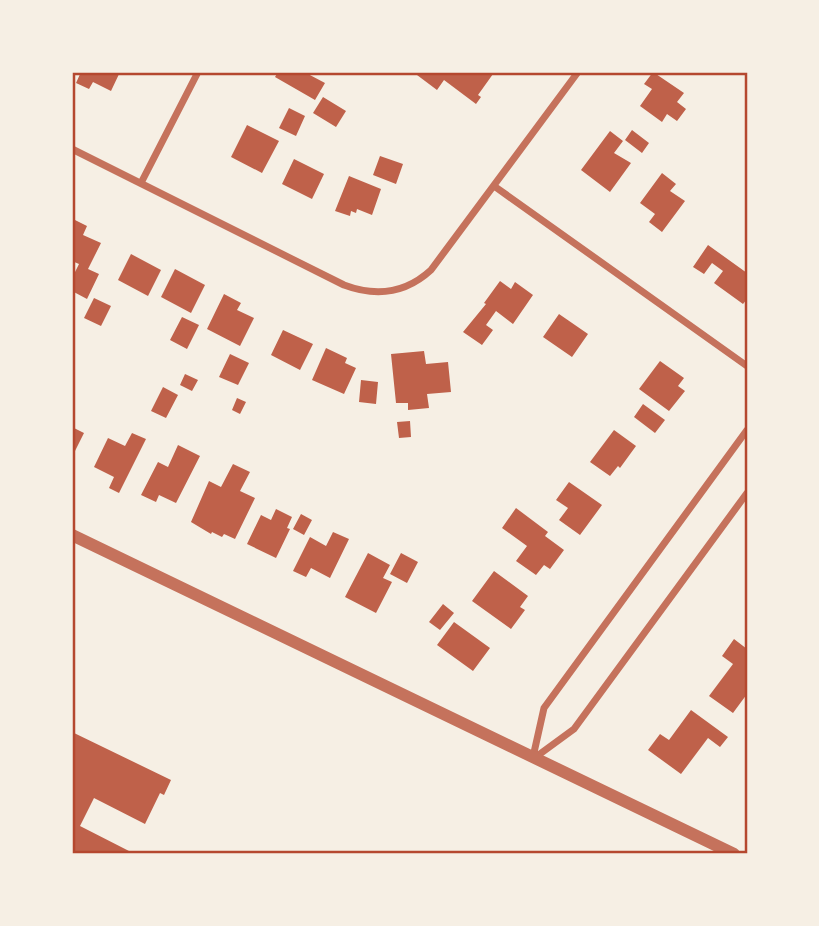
<svg xmlns="http://www.w3.org/2000/svg" width="819" height="926" font-family="Overpass,sans-serif">
  <style>
    .building { fill: #bf614a }
    .lines { fill: none; stroke-linecap: round; stroke-linejoin: round }
    .minor { stroke: #c5725c; stroke-width: 7 }
    .tertiary { stroke: #c5725c; stroke-width: 12 }
    .neatline { fill: none; stroke: #b5482f; stroke-width: 2.5 }
  </style>
  <rect width="100%" height="100%" fill="#f6efe4"/>
  <path class="building" d="M81,72H120L111,91L93,82L89,89L76,83Z
    M278,72H309L308,74L325,83L315,100L275,77Z
    M420,72H490L493,74L478,95L481,97L476,104L444,80L437,90L417,75Z
    M653,72L684,93L677,102L686,109L677,121L667,114L662,122L640,106L652,89L644,84Z
    M323,97L346,111L336,127L313,113Z
    M289,108L305,116L296,136L279,128Z
    M247,125L279,141L262,173L231,157Z
    M632,130L649,143L642,153L625,140Z
    M610,131L623,141L614,153L631,163L610,192L581,170Z
    M380,156L403,164L396,184L373,175Z
    M294,159L324,174L312,199L282,184Z
    M662,173L676,184L670,191L685,201L662,232L649,222L655,214L640,203Z
    M349,176L381,189L372,215L357,209L356,213L351,211L350,216L335,211Z
    M73,219L87,226L83,235L101,243L88,269L99,274L87,299L72,291V278L79,264L72,261Z
    M708,245L747,273V299L743,304L714,283L723,271L712,263L704,274L693,267Z
    M131,254L161,270L148,296L118,280Z
    M175,269L205,285L191,313L161,297Z
    M500,281L511,289L515,282L533,295L513,324L496,311L486,325L493,330L482,345L463,332L486,304L484,303Z
    M224,294L241,303L237,310L254,318L240,346L207,329Z
    M94,298L111,306L101,326L84,318Z
    M559,314L588,334L572,357L543,337Z
    M182,317L199,325L187,349L170,340Z
    M283,330L313,344L300,370L271,355Z
    M326,348L347,358L345,363L356,368L344,394L312,380Z
    M424,351L426,364L448,362L451,392L427,394L429,408L408,410V403H396L391,354Z
    M230,354L249,363L238,385L219,377Z
    M660,361L684,378L678,386L685,391L669,411L639,389Z
    M185,374L198,380L192,391L180,385Z
    M361,380L378,382L376,404L359,402Z
    M163,387L178,395L166,418L151,411Z
    M237,398L246,402L240,414L232,410Z
    M643,404L665,420L655,433L634,417Z
    M410,421L411,437L399,438L397,422Z
    M72,427L84,433L72,457Z
    M614,430L636,446L620,468L618,466L610,476L590,462Z
    M132,433L146,439L119,493L109,488L114,477L94,467L108,438L125,446Z
    M178,445L200,456L176,503L159,495L156,502L141,495L158,462L168,467Z
    M233,464L250,472L240,491L255,498L235,539L224,534L222,537L212,532L211,534L191,522L209,481L221,487Z
    M569,482L602,505L580,535L559,520L568,508L556,500Z
    M516,508L548,532L545,536L564,550L550,569L544,565L536,575L516,561L527,546L502,528Z
    M276,509L292,517L287,528L290,529L276,558L247,544L261,515L271,520Z
    M301,514L312,520L304,535L293,529Z
    M333,532L349,539L330,578L311,568L306,577L293,571L310,537L326,546Z
    M368,553L390,565L383,578L392,582L376,613L345,597Z
    M401,553L418,562L407,583L390,574Z
    M494,571L528,596L520,607L525,610L511,629L472,601Z
    M443,604L454,613L440,630L429,622Z
    M454,622L490,648L473,671L437,645Z
    M734,639L747,649V694L733,713L709,696L733,664L722,656Z
    M691,710L728,737L720,747L708,738L681,774L648,750L660,734L669,740Z
    M72,732L171,780L164,795L160,793L145,824L94,798L80,826L129,851L127,854H72Z"/>
  <g class="lines">
    <path class="minor" d="M72,149L344,285C376,297 406,293 431,270L578,72
      M141,183L198,72
      M494,186L747,366
      M533,757L544,708L747,430
      M533,759L574,729L747,493"/>
    <path class="tertiary" d="M72,535L734,854"/>
  </g>
  <rect width="819" height="926" fill="none" stroke="#f6efe4" stroke-width="147"/>
  <rect x="74" y="74" width="672" height="778" class="neatline"/>
</svg>
